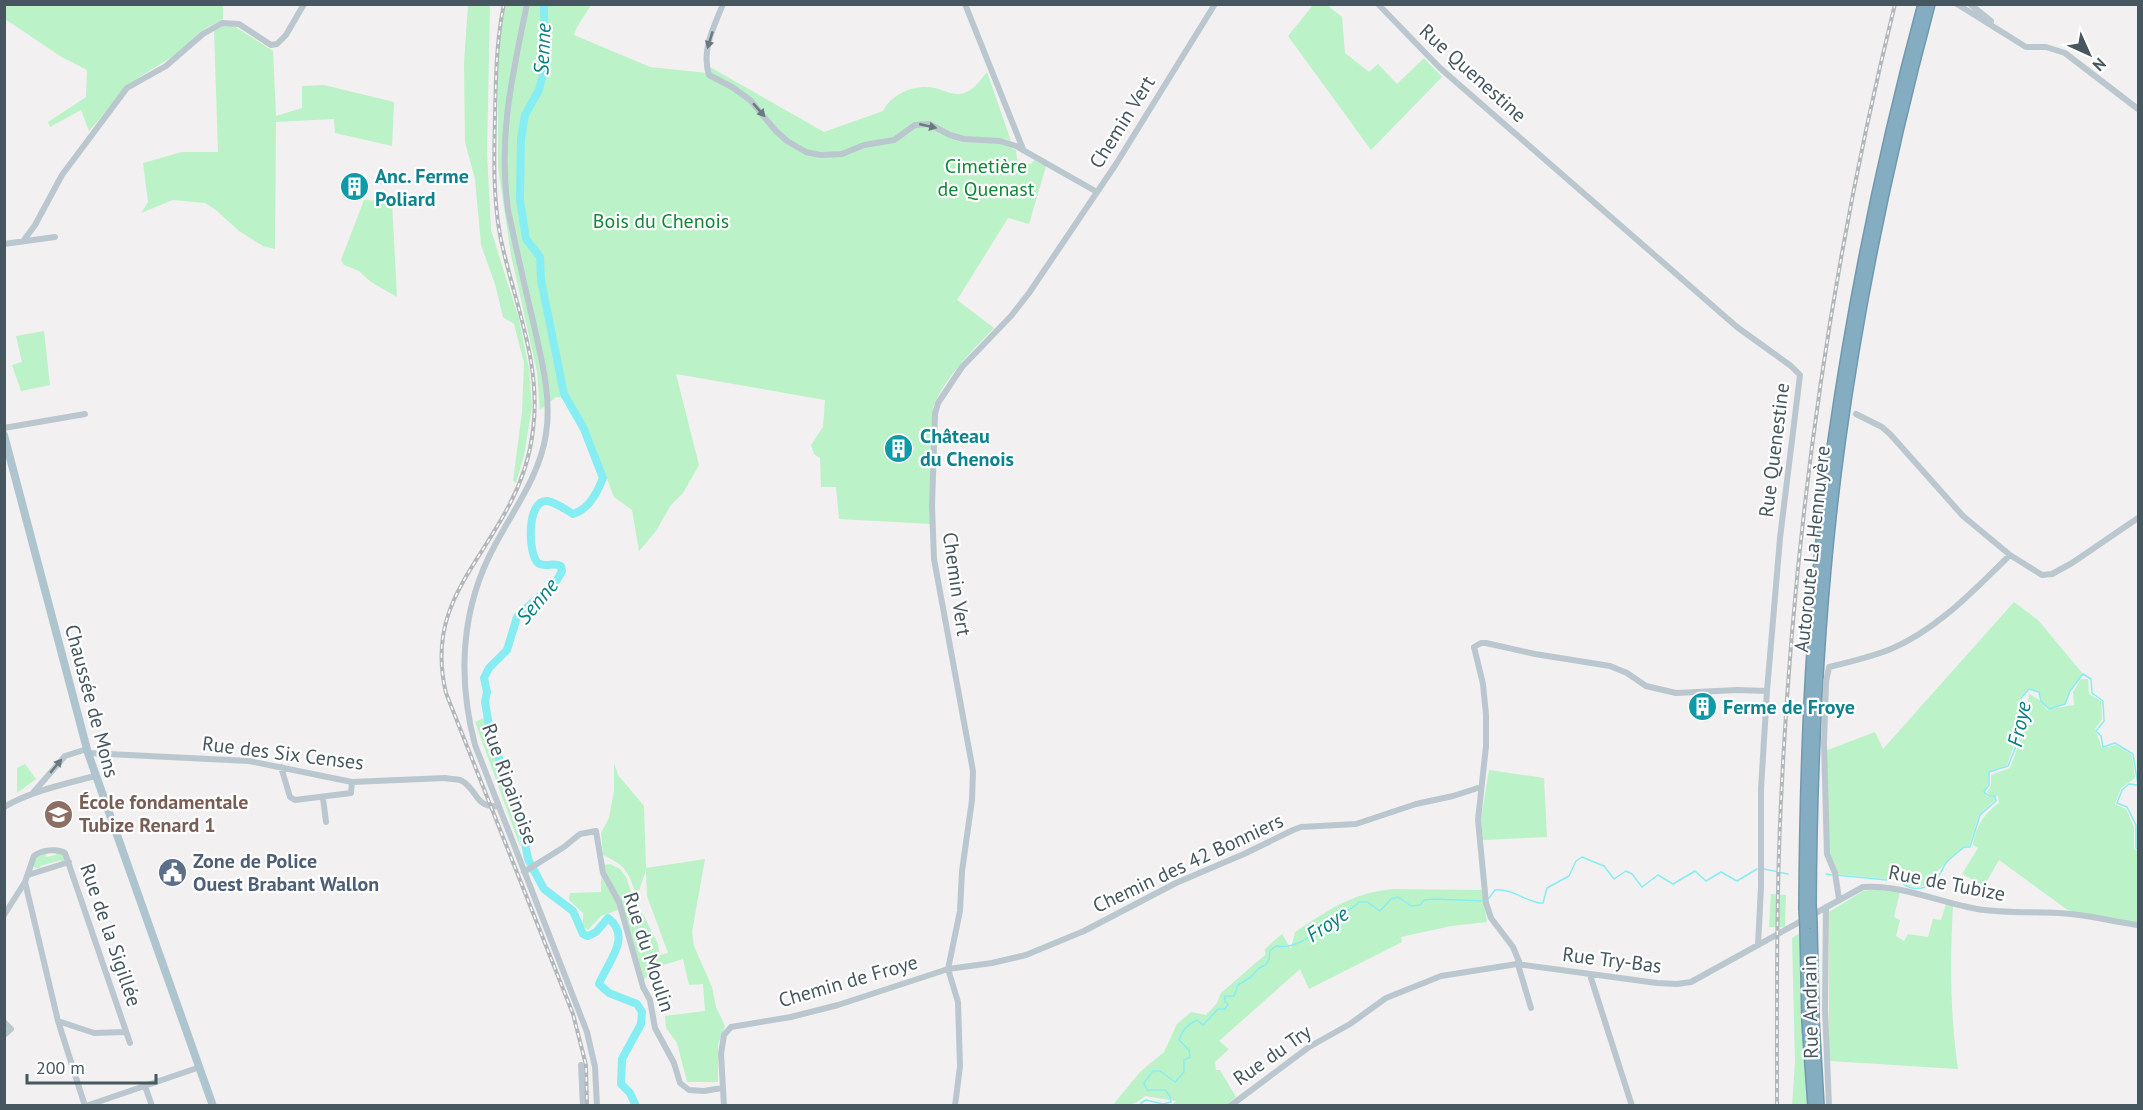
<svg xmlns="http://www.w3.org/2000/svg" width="2143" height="1110" font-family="'PT Sans',sans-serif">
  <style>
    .green { fill: #bcf2c8 }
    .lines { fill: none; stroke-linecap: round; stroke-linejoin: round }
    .stream { stroke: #86eef2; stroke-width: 1.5 }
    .river { stroke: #86eef2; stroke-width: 8 }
    .highway-casing { stroke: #7098ae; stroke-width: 12 }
    .minor { stroke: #bac7ce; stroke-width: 6 }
    .major { stroke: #aec5d0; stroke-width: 8 }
    .highway { stroke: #84adc2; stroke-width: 9 }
    .rail-casing { stroke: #b2b7bb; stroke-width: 4 }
    .rail { stroke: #fff; stroke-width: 1.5; stroke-dasharray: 4.5; stroke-linecap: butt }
    .highway-bridge-casing { stroke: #7098ae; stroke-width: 12; stroke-linecap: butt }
    .highway-bridge { stroke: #84adc2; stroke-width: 9 }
    .oneway { fill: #697980 }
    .labels { text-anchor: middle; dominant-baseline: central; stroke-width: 4.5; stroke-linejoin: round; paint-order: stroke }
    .street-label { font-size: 20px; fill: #46575f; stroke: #fff }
    .park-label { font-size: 20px; fill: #118737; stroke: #fff }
    .culture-label { font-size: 20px; font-weight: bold; fill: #0d838f; stroke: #fff; text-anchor: start }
    .education-label { font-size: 20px; font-weight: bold; fill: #785e54; stroke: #fff; text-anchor: start }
    .service-label { font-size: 20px; font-weight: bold; fill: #4e5e75; stroke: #fff; text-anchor: start }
    .water-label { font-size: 21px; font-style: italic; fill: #068084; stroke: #fff }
  </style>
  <rect width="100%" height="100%" fill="#f2f0f0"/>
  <path class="green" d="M1314,4L1327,5L1342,17L1345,53L1369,72L1378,64L1397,84L1424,58L1442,77L1371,150L1288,36Z
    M4,5H223V19L206,28L175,55L141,76L121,94L89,131L81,110L50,127L48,122L86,97L87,70L60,56L5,19Z
    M468,5H490L487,153L491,230L519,319L529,369L532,406L524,456L516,483L513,481L522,412L524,363L514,324L503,317L495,284L481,245L475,179L465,142L464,62Z
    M506,5H591L577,27L574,35L650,67L707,73L710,67L824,132L883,111C892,93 916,84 935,88C942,90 951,94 958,94C971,94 980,81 987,72L1011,141L1005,139H957L1004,144L1016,150L1017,159L1021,163L1031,164L1034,160L1046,166L1029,224L1008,218L957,300L994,328C971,352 946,376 933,407L931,524L839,519L836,487H821L820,458L814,454L811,445L823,427L825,400L676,374L699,465L683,493L671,505L656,531L639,551L632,510L614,497L589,431L570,398L556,397L540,410L537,372L511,255L498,167V45Z
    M225,25L234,26L273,51L276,116L302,108V86L324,85L394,102L392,146L335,133L334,119L276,122L275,249L263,246L239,231L216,210L205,203L173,200L141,213L148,202L143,163L182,152H218L214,30Z
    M364,200L392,202L397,297L371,282L359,271L344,265L341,260Z
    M44,331L50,385L21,391L12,365L22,362L16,336Z
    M2014,602L2038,620L2083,674L2070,691L2065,704L2050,709L2074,705L2073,692L2081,679H2088L2089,694L2101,701L2102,719L2095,729L2102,748L2116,745L2132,755L2135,778L2121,788L2115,804L2126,809L2134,827V849L2138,851V923L2069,911L1999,860L1984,886L1962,874L1978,848L1973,845C1975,828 1984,813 1999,803L1998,796L1989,795L1987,792L1991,786V775L2010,768L2025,727L2029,694L2040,700L2047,710H2049L2042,701L2039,691L2029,689L2020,697V733L2017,737L2007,765L1989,772L1988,784L1984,792L1988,797H1995V800L1979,815L1969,846H1964L1934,874L1928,885C1913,888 1905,888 1895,876L1886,879L1837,874L1829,853L1825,751L1875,732L1883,749Z
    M488,716L517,811L520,846L475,722Z
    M614,762L618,775L644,806L646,868L705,859L692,932L694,946L712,987L716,1007L725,1026L718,1044V1082H687L677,1043L666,1028L665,1016L705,1011L703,984L689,985L683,959L660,966L643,980L608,880L604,865L610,864L620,869L626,877L635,903L644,916L658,944L660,955L668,953L647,896L646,870L637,897C628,872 628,867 603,855L601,833L609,818L614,791Z
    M25,764L36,779L17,793V768Z
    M1489,770L1544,778L1547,837L1482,840L1481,819Z
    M56,852L65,856L64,861L62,863L61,860L40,866L41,869L33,867L34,858L46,853V857L56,855Z
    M601,877L617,903L618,910L601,916L588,930L583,926V913L569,900L570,893L601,892Z
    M1393,889L1482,890L1487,922L1451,926L1401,937L1402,942L1309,989L1300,969L1219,1041L1229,1049L1215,1062L1216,1070H1220L1236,1097L1226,1105H1172L1176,1101L1145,1096C1135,1106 1126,1105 1112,1106L1140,1072L1164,1052L1177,1024L1191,1012L1206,1015L1217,1003L1221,993L1265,955V949L1282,934L1291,949L1295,932C1331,909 1349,894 1393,889Z
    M1876,889L1900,892L1894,917L1900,920L1896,936L1904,941L1908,934L1928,937L1933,919L1941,920L1946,904L1953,905C1950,960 1950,1015 1958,1069L1829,1061V912L1863,891Z
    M1771,894L1786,895L1785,927H1769Z
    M1800,933L1809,1105L1792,1106L1795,1062L1792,938Z"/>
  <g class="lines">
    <path class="stream" d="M1764,869L1788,874
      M1826,874L1832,875
      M1836,875L1887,880L1895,877C1907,890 1922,894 1936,879C1941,875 1942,868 1946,863C1951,857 1959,852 1964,847H1970L1980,815L1996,801L1995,796H1989L1984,792L1989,785V772L2008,766L2021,734V698L2029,689L2039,692L2041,701L2049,709L2065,704L2070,691L2083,674L2091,679L2092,693L2103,701L2104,721L2096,731L2101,736L2103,747L2115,743L2133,754L2138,785L2129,784L2122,790L2117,803L2127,807L2136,825V848L2138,849
      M1489,898L1495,890C1514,888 1526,903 1543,903L1547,888L1569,876L1576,861L1582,857L1604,866L1614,879L1626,871L1632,874L1642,887L1658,875L1673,884L1695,871L1706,881L1721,872L1737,881L1757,869
      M1142,1106L1141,1103L1146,1100L1163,1104L1171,1102L1170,1096L1165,1090H1147L1144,1083L1153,1071H1160L1175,1082L1184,1072V1060L1190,1057L1189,1050L1179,1040C1182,1030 1188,1024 1197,1020L1203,1025L1218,1009H1225L1228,1004L1225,1002V996H1234L1238,985L1251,977L1258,969L1265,965L1269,960L1270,951L1276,946C1300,950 1317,930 1335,917C1344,911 1352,910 1359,902H1367L1380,911L1391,899L1398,897L1411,906L1420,905L1424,900L1435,899L1483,901"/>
    <path class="river" d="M544,4L545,66L539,90L525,115L521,139L520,200L526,239L540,257L541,280L564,394L584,429L603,478C597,493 589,509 573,514C565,509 555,502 547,501C526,500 528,555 538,563C545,568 553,562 561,566L562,571L557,580L517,617L507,650L489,668L484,678L487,692L485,702L489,726L506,781L519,811L528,859L544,889L573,911L583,934L588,936L596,932L608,918C633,937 607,963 599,984L609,993L637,1004L642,1012L641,1024L622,1059L621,1084L630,1093L636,1106"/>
    <defs>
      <path id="highway" d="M1811,904C1812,750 1819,596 1840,443C1860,295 1891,149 1930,4
        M1804,908C1805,752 1811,595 1833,441C1854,293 1884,148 1923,4
        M1812,924L1814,1020L1819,1106
        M1805,929L1807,1022L1813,1106"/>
    </defs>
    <use href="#highway" class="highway-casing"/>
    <path class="minor" d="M527,4C512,77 498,135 508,210C516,247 524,284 533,321C541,358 552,396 546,434C540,475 514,509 495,545C461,607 457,677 475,745L587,1032L595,1067L597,1106
      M723,4C714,27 701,50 709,75L732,87L750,100L776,131L787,141L806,152L820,155L842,154L864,145L894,140L915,125L929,124L950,135L964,139L1000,141L1016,146L1097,192
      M965,4L1023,149
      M1378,4L1440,68L1737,327L1791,366L1800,375L1780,538L1767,691L1761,789V887L1758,945
      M1957,4L2026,47H2046L2065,53L2138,109
      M1970,4L1991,21
      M24,240L35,225L62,175L127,88L166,66L203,34L222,23L239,24L271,45L277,44L286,35L304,4
      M4,244L55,237
      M1856,414L1882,427L1890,434L1963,516L2010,555L2042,575L2052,574L2072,563L2138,518
      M4,428L85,414
      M88,753L249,761L352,782L445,778C449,779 456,779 460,780C478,788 474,809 499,806
      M281,767L290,797L295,800L351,793L352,782
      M32,794L65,756L87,749
      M323,798L326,822
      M4,807C31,791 65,784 95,776
      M524,872L564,847L580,834L596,831L603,873L619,902L643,987L650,1000L655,1028L674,1063L680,1083L689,1090L704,1091L722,1088
      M28,875L69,862
      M25,882L58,1021L85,1106
      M1839,899L1835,873L1827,854L1824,743L1826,682L1829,667C1850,662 1871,657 1891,649C1938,629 1974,590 2010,555
      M1826,907L1825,1009L1829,1106
      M4,915L25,882L34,856C41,850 57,848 65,853L130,1043
      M1590,975L1632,1106
      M1531,1008L1519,968L1520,964L1513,947L1491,918L1486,903L1478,820L1486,746V715L1483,684L1474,647L1481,643H1486L1535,654L1610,666L1627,673L1646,686L1676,693L1737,690L1767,691
      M58,1021L94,1033L126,1032
      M4,1022L11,1029L4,1035
      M581,1065L583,1106
      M145,1086L152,1106
      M86,1106L200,1067
      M724,1106L721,1054L724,1035L731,1027L791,1017L838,1005L948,969L992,963L1026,955L1084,931L1176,883L1244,854L1293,830L1301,827L1356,824L1416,804L1453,796L1481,787
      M955,1106L960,1066L958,1002L948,969L960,911L962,871L972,800L973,771L934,559L932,506L935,414L938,403L962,367L1011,316L1029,293L1116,164L1215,4
      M1230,1106L1309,1047L1350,1024L1386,998L1441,976L1517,964L1657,983L1677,984L1691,982L1863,887C1900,884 1941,903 1977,909C2008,914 2039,911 2070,914C2093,916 2115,922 2138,925"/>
    <path class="major" d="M4,435L88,753L213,1106"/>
    <use href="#highway" class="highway"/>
    <defs>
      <path id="rail" d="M504,4C496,42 496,79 495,117C494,156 493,196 500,235C513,300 542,362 533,430C530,458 520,486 506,511C471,575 427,613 446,693L573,1014L586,1065L587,1106
        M1777,1106C1777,998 1776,890 1782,782C1795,520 1832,259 1895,4"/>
    </defs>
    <use href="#rail" class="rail-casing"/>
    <use href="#rail" class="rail"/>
    <defs>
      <path id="highway-bridge" d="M1811,904L1812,924
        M1804,908L1805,929"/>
    </defs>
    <use href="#highway-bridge" class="highway-bridge-casing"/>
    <use href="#highway-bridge" class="highway-bridge"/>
  </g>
  <defs><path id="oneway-solid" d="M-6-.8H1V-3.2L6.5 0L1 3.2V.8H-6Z" transform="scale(1.5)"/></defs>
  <g class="oneway">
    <use href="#oneway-solid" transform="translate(710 40) rotate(107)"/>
    <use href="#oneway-solid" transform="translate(759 110) rotate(49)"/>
    <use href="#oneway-solid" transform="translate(928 126) rotate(13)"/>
    <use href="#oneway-solid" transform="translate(56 766) rotate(-50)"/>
  </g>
  <defs>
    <symbol id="building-disc" viewBox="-11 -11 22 22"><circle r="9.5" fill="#0f9aa8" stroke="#fff"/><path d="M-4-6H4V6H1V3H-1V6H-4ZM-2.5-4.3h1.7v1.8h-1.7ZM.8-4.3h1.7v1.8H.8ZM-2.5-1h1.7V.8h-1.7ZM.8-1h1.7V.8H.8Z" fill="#fff"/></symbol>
    <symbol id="school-disc" viewBox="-11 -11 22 22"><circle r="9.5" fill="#8d6e63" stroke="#fff"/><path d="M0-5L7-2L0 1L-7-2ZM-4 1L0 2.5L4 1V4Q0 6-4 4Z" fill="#fff"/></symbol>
    <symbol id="civic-disc" viewBox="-11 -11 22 22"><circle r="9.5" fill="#5c6f8a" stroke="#fff"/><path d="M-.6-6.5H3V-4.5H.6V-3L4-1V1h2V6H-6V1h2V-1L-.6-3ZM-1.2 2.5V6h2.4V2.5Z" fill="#fff"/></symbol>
  </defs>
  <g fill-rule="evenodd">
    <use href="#building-disc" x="338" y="170" width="33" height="33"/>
    <use href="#building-disc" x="882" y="432" width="33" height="33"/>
    <use href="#building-disc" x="1686" y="690" width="33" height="33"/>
    <use href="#school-disc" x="42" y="798" width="33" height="33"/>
    <use href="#civic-disc" x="156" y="856" width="33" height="33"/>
  </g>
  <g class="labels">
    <g class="street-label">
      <text transform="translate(1473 73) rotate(42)">Rue Quenestine</text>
      <text transform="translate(1122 122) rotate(-58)">Chemin Vert</text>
      <text transform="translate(1774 450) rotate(-83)">Rue Quenestine</text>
      <text transform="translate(1812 549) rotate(-84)">Autoroute La Hennuyère</text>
      <text transform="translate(957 584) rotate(82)">Chemin Vert</text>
      <text transform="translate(92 701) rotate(75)">Chaussée de Mons</text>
      <text transform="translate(283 753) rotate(7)">Rue des Six Censes</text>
      <text transform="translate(510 784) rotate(70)">Rue Ripainoise</text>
      <text transform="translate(1188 863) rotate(-25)">Chemin des 42 Bonniers</text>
      <text transform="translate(1947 883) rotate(11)">Rue de Tubize</text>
      <text transform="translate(111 935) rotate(71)">Rue de la Sigillée</text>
      <text transform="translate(649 952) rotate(72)">Rue du Moulin</text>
      <text transform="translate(1612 960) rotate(7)">Rue Try-Bas</text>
      <text transform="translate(848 981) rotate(-16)">Chemin de Froye</text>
      <text transform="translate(1810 1007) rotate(-91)">Rue Andrain</text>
      <text transform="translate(1272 1055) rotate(-35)">Rue du Try</text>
    </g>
    <g class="park-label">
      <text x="986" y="166">Cimetière<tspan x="986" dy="23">de Quenast</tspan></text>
      <text x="661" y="221">Bois du Chenois</text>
    </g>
    <g class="culture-label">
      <text x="375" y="176">Anc. Ferme<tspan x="375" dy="23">Poliard</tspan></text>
      <text x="920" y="436">Château<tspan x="920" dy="23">du Chenois</tspan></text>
      <text x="1723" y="707">Ferme de Froye</text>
    </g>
    <g class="education-label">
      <text x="79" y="802">École fondamentale<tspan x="79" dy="23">Tubize Renard 1</tspan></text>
    </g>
    <g class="service-label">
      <text x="193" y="861">Zone de Police<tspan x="193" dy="23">Ouest Brabant Wallon</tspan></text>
    </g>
    <g class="water-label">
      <text transform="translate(542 49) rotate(-87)">Senne</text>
      <text transform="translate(537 601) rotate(-50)">Senne</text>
      <text transform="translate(2019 724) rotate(-78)">Froye</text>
      <text transform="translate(1327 924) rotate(-34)">Froye</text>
    </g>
  </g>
  <rect width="2143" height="1110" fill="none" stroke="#46575f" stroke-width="12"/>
  <g transform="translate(2089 54) rotate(135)" stroke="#ffffff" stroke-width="4.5" paint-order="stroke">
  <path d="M0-4.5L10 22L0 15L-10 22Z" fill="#46575f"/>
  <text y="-9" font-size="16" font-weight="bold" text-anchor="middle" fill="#46575f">N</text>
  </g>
  <path d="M27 1074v9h129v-9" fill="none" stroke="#46575f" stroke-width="3"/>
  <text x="36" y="1074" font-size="18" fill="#46575f" stroke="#ffffff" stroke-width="4.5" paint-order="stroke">200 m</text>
</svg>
